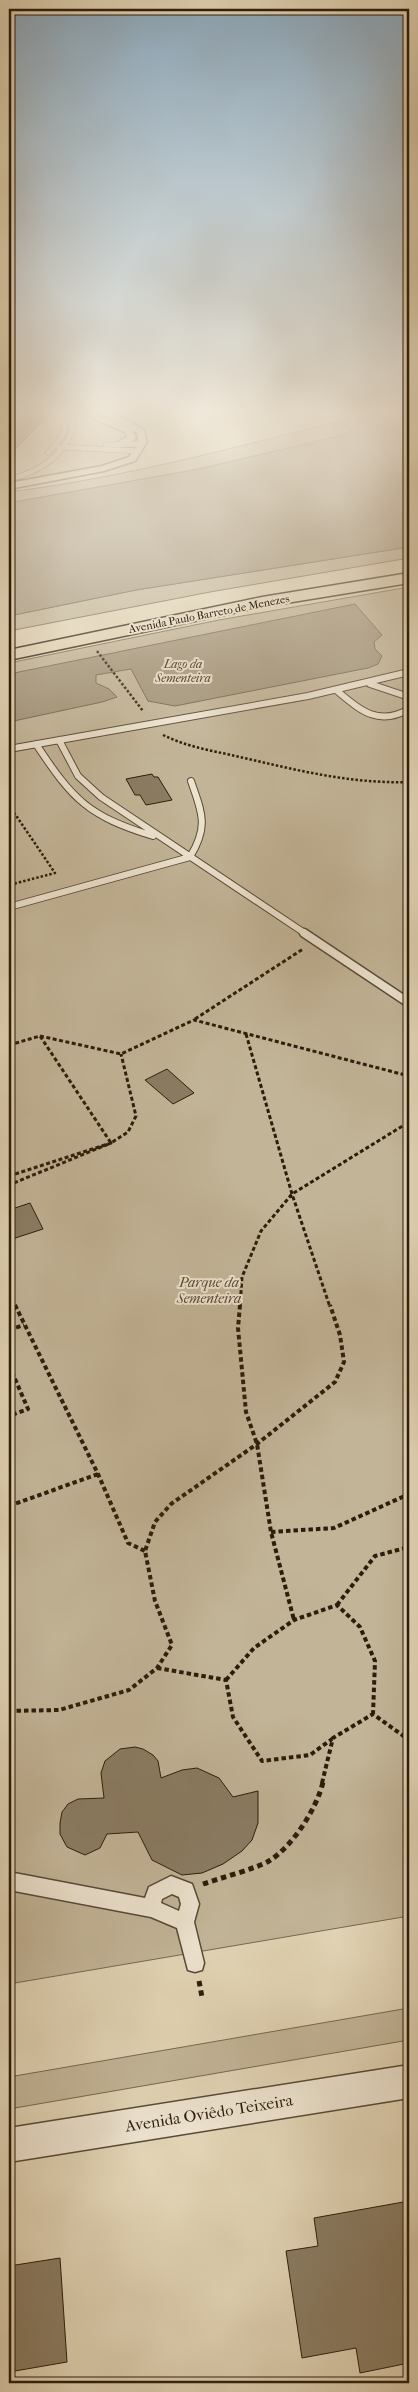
<svg xmlns="http://www.w3.org/2000/svg" width="418" height="2392" font-family="'IM FELL French Canon',serif">
  <style>
    .green { fill: #c2b497; stroke: #766851 }
    .water { fill: #a3957b; stroke: #73654e }
    .building { fill: #8a7c63; stroke: #2b1d0b }
    .lines { fill: none; stroke-linecap: round; stroke-linejoin: round }
    .service-far2-casing { stroke: #584a35; stroke-width: 6 }
    .service-far1-casing { stroke: #584a35; stroke-width: 8 }
    .service-casing { stroke: #584a35; stroke-width: 11 }
    .pedestrian-casing { stroke: #584a35; stroke-width: 3 }
    .minor-casing { stroke: #584a35; stroke-width: 3 }
    .tertiary-casing { stroke: #584a35; stroke-width: 3 }
    .primary-casing { stroke: #2b1d0b; stroke-width: 3 }
    .path-far3 { stroke: #2b1d0b; stroke-width: 2.5; stroke-dasharray: 2.5 2; stroke-linecap: butt }
    .path-far2 { stroke: #2b1d0b; stroke-width: 3; stroke-dasharray: 4 2.5; stroke-linecap: butt }
    .path-far1 { stroke: #2b1d0b; stroke-width: 4; stroke-dasharray: 4.5 3; stroke-linecap: butt }
    .path { stroke: #2b1d0b; stroke-width: 5; stroke-dasharray: 5.5 4; stroke-linecap: butt }
    .service-far2 { stroke: #ece2ce; stroke-width: 5 }
    .service-far1 { stroke: #ece2ce; stroke-width: 6 }
    .service { stroke: #ece2ce; stroke-width: 8 }
    .pedestrian { fill: #ece2ce; fill-rule: evenodd }
    .minor { fill: #ece2ce; fill-rule: evenodd }
    .tertiary { fill: #ece2ce; fill-rule: evenodd }
    .primary { fill: #e1d3b4; fill-rule: evenodd }
    .labels { text-anchor: middle; dominant-baseline: central; stroke-width: 4; stroke-linejoin: round; paint-order: stroke }
    .far-street-label { font-size: 11px; fill: #2b1d0b; stroke: #ece2ce }
    .far-water-label { font-size: 12px; font-style: italic; fill: #554732; stroke: #ece2ce }
    .park-label { font-size: 14px; font-style: italic; fill: #584a35; stroke: #ece2ce }
    .near-street-label { font-size: 16px; fill: #2b1d0b; stroke: #ece2ce }
  </style>
  <rect width="100%" height="100%" fill="#e1d3b4"/>
  <filter id="stains"><feTurbulence type="fractalNoise" baseFrequency=".004" numOctaves="4"/><feColorMatrix values="0 0 0 0 .2 0 0 0 0 .09 0 0 0 0 .02 0 0 0 .5 -.17"/></filter>
  <radialGradient id="worn" r=".72"><stop offset=".6" stop-color="#630" stop-opacity="0"/><stop offset="1" stop-color="#630" stop-opacity=".3"/></radialGradient>
  <path class="green" d="M364,415L348,434L199,469L9,503V492C129,477 247,444 364,415Z
    M409,547V558L210,592L9,631V616L136,590Z
    M409,587V1916L9,1984V663L219,620Z
    M409,2008V2040L9,2109V2077Z"/>
  <path class="water" d="M367,414H409V547L136,590L9,616V503L199,469L348,434Z
    M355,604L382,635L374,642L375,649L382,656L378,664L368,668L175,706L148,701L131,669L96,675V683L109,689L117,697L102,702L9,722V674Z"/>
  <path class="building" d="M9,414H50L9,455Z
    M152,774L154,777H158L172,800L146,805L140,795H135L126,779Z
    M167,1069L194,1093L173,1104L145,1080Z
    M30,1203L43,1229L9,1240V1210Z
    M135,1747L143,1749L153,1755L158,1761L161,1778L182,1770L197,1768L219,1778L233,1797L258,1791V1823L252,1840L242,1851L223,1864L202,1873L182,1875L152,1860L138,1832L107,1834L100,1848L85,1855L67,1847L60,1834V1823L62,1812L68,1804L78,1799L104,1798L101,1773L105,1761L120,1749Z
    M409,2201V2363L360,2373L356,2348L302,2358L286,2251L318,2246L314,2218Z
    M60,2258L67,2362L9,2372V2266Z"/>
  <g class="lines">
    <defs>
      <path id="service-far2" d="M106,445L142,444
        M59,447L139,451
        M48,453L64,434L65,419L57,414
        M9,479C38,473 70,454 73,421L65,414"/>
      <path id="service-far1" d="M370,684L409,697
        M336,690C360,710 378,727 409,709
        M59,740L78,776L101,797L306,934
        M36,744C73,800 88,816 153,836
        M9,749L308,696L409,672
        M9,907L190,857C209,826 202,813 191,781"/>
      <path id="service" d="M304,933L409,1003"/>
      <path id="pedestrian" d="M9,1872L145,1898L149,1887L171,1876L192,1884L199,1904L194,1922L204,1963L202,1970L195,1972L188,1970L177,1928L151,1917L9,1890ZM172,1894L179,1897L181,1904L179,1911L161,1903L162,1899Z"/>
      <path id="minor" d="M83,414H94L127,427L98,414C115,413 130,421 144,430L147,442L135,461L104,471L9,489V483L102,466L129,457L139,442L137,433L132,430L136,438C133,442 125,446 119,445V441L127,437L125,432Z"/>
      <path id="tertiary" d="M409,2065V2098L9,2162V2128Z"/>
      <path id="primary" d="M409,573V583L262,607L9,660V650L262,597Z"/>
    </defs>
    <use href="#service-far2" class="service-far2-casing"/>
    <use href="#service-far1" class="service-far1-casing"/>
    <use href="#service" class="service-casing"/>
    <use href="#pedestrian" class="pedestrian-casing"/>
    <use href="#minor" class="minor-casing"/>
    <use href="#tertiary" class="tertiary-casing"/>
    <use href="#primary" class="primary-casing"/>
    <path class="path-far3" d="M97,651L143,711
      M163,735C187,747 214,751 240,757C296,770 351,784 409,782
      M9,816L15,814L55,873L9,885"/>
    <path class="path-far2" d="M195,1019L303,949
      M246,1034L292,1194L330,1307
      M40,1036L121,1054L194,1020L409,1076
      M9,1045L40,1036L111,1143L128,1132L136,1116L121,1054
      M9,1176L111,1143L9,1185
      M9,1294L15,1307
      M240,1307L242,1277L261,1231L292,1194L409,1122"/>
    <path class="path-far1" d="M15,1305L98,1474L128,1543L145,1551
      M240,1305L238,1328L246,1412L257,1444L271,1532L294,1620
      M9,1330L24,1325
      M9,1365L28,1409L9,1416
      M9,1506L98,1474
      M271,1532L334,1528L409,1494
      M337,1605L375,1556L409,1547
      M157,1668L226,1680L233,1717L262,1761L310,1755L332,1739
      M226,1680L254,1648L294,1620L337,1605L360,1627L375,1661L373,1714
      M9,1711L59,1710L129,1690L157,1668L172,1645L155,1601L145,1551L155,1522L171,1504L257,1444L335,1382L344,1362L340,1335L330,1305
      M322,1783L333,1738L373,1714L409,1740"/>
    <path class="path" d="M203,1884C220,1878 255,1869 269,1861C293,1846 317,1808 323,1782
      M199,1981L202,1997"/>
    <use href="#service-far2" class="service-far2"/>
    <use href="#service-far1" class="service-far1"/>
    <use href="#service" class="service"/>
    <use href="#pedestrian" class="pedestrian"/>
    <use href="#minor" class="minor"/>
    <use href="#tertiary" class="tertiary"/>
    <use href="#primary" class="primary"/>
  </g>
  <linearGradient id="sky" x2="0" y2="1"><stop stop-color="#8ca8bc"/><stop offset="0.55" stop-color="#f2ebdd"/><stop offset="1" stop-color="#f2ebdd" stop-opacity="0"/></linearGradient>
  <rect width="418" height="749" fill="url(#sky)"/>
  <g class="labels">
    <g class="far-street-label">
      <text transform="translate(209 614) rotate(-11)">Avenida Paulo Barreto de Menezes</text>
    </g>
    <g class="far-water-label">
      <text x="183" y="664">Lago da<tspan x="183" dy="14">Sementeira</tspan></text>
    </g>
    <g class="park-label">
      <text x="209" y="1282">Parque da<tspan x="209" dy="16">Sementeira</tspan></text>
    </g>
    <g class="near-street-label">
      <text transform="translate(209 2113) rotate(-9)">Avenida Oviêdo Teixeira</text>
    </g>
  </g>
  <rect width="418" height="2392" fill="none" stroke="#e1d3b4" stroke-width="30"/>
  <rect x="10" y="10" width="398" height="2372" fill="none" stroke="#2b1d0b" stroke-width="2.5"/>
  <rect x="15" y="15" width="388" height="2362" fill="none" stroke="#2b1d0b"/>
  <rect width="100%" height="100%" filter="url(#stains)"/>
  <rect width="100%" height="100%" fill="url(#worn)"/>
</svg>
